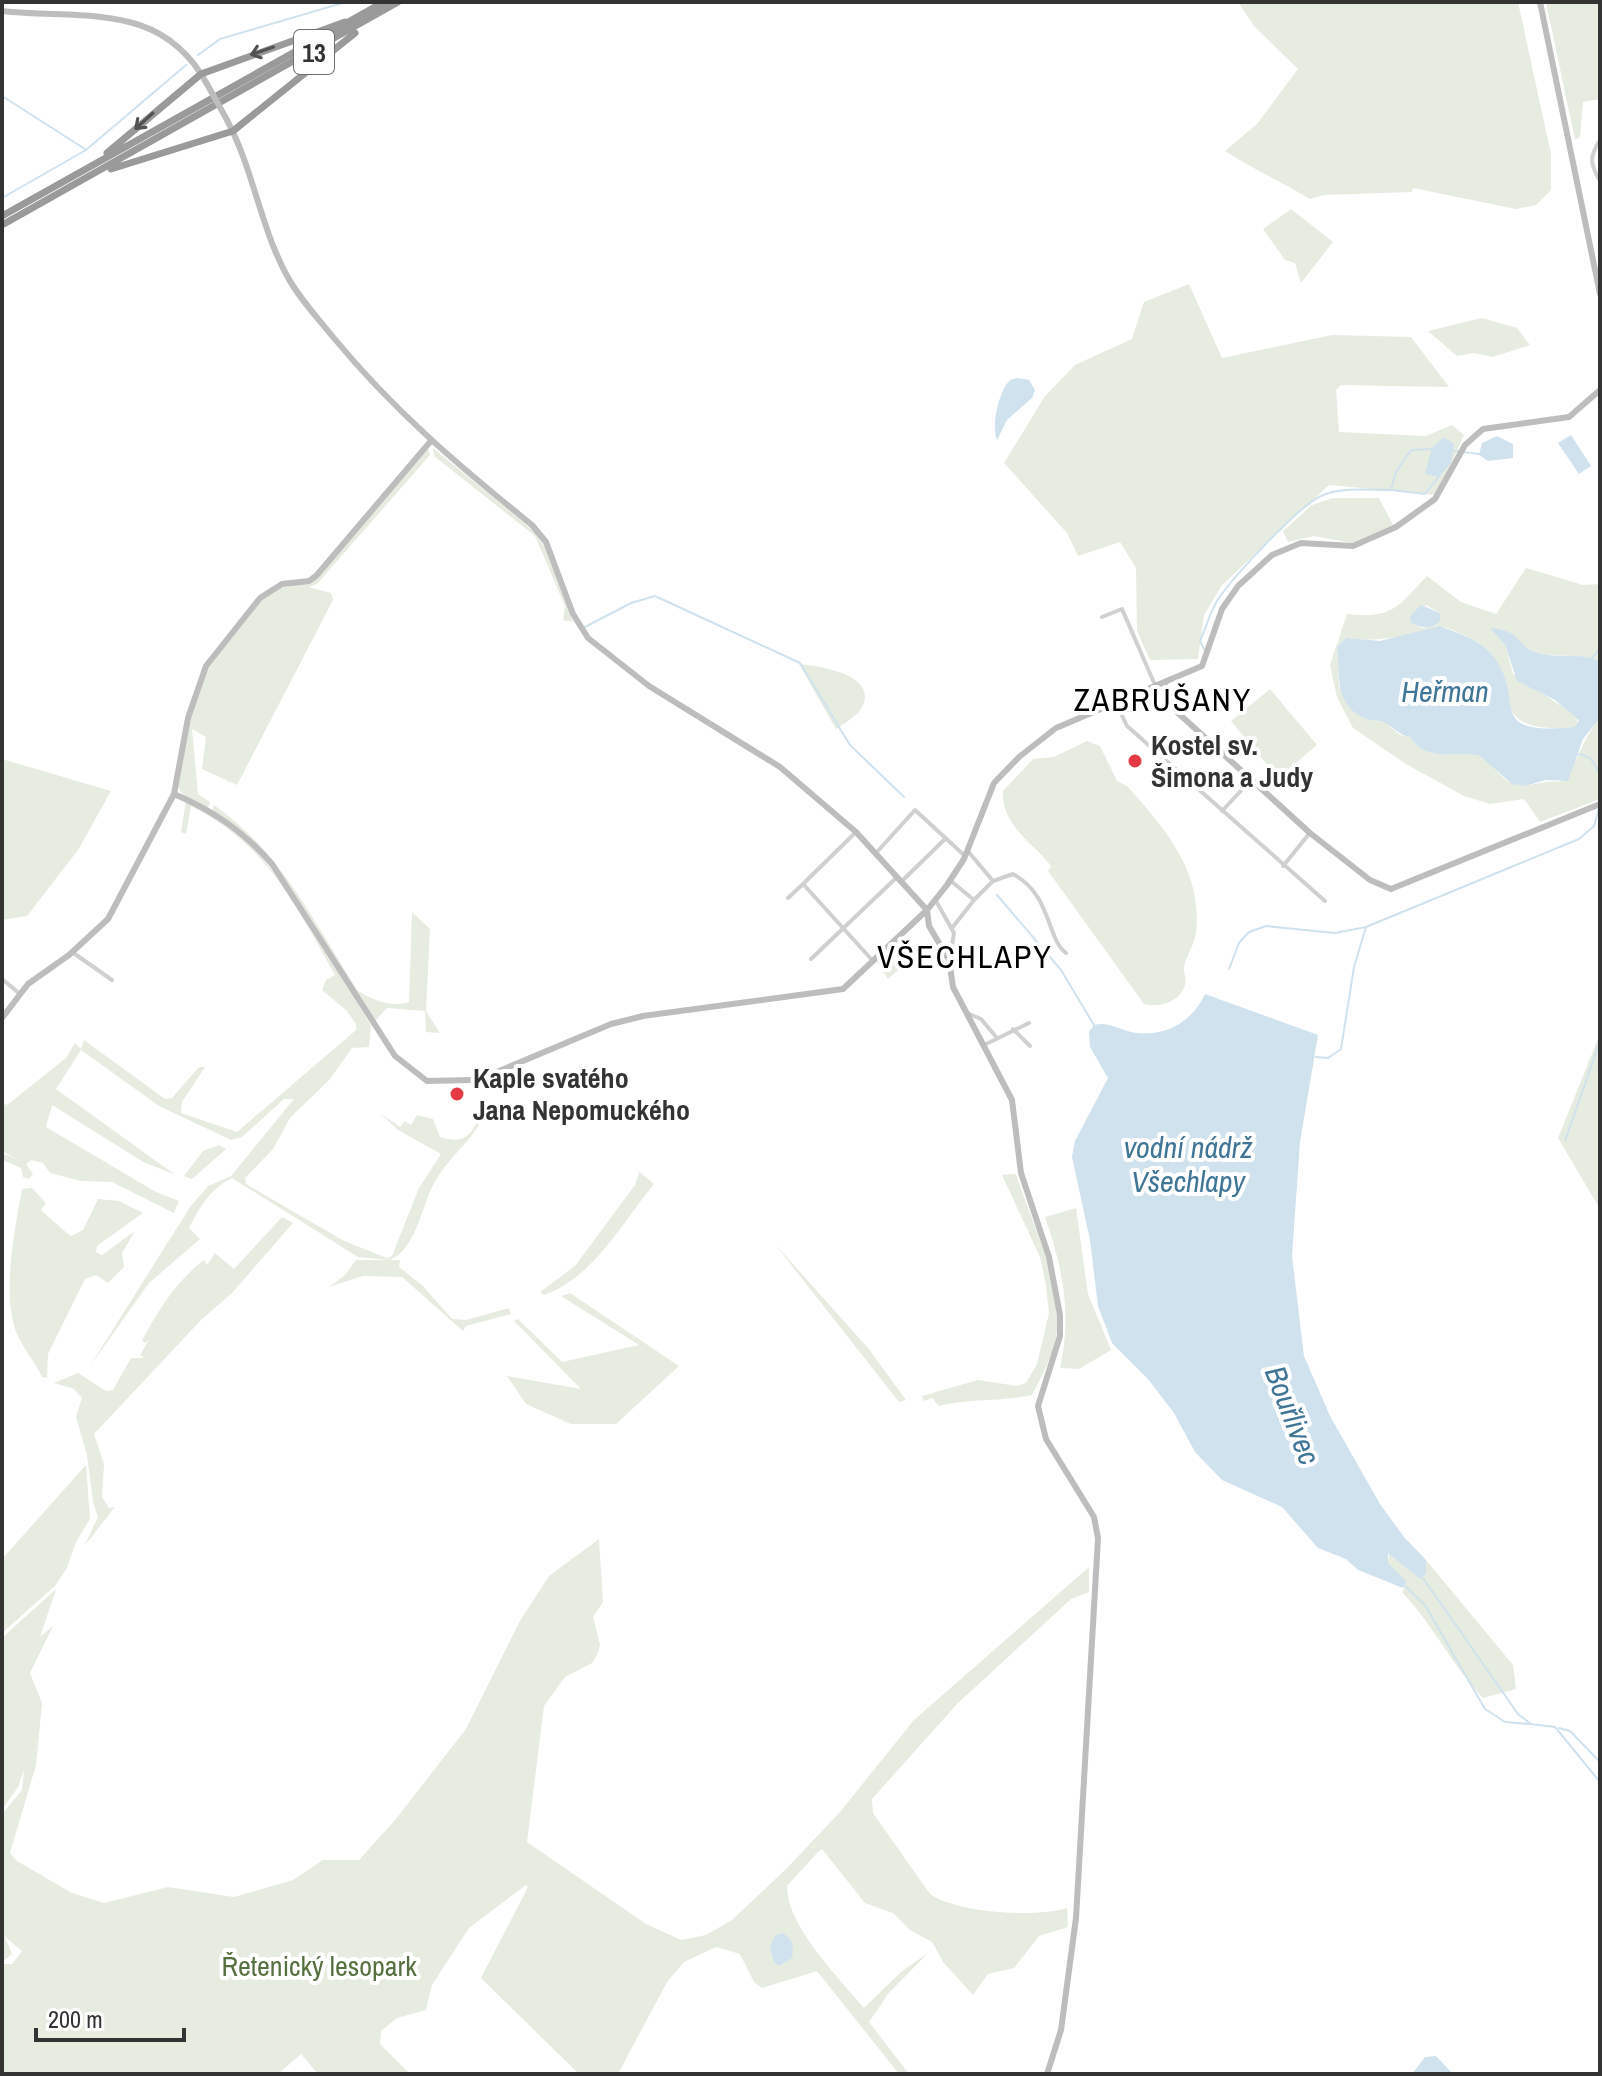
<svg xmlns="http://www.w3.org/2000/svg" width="1602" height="2076" font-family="'Archivo Narrow',sans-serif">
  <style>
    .green { fill: #e6ecdf; fill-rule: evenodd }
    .water { fill: #cfe2ee }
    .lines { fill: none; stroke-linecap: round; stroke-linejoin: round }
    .stream { stroke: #cfe2ee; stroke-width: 2 }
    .street { stroke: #d0d0d0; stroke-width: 4 }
    .secondary { stroke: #bdbdbd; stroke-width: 6 }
    .highway { stroke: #9a9a9a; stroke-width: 7 }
    .secondary-bridge { stroke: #bdbdbd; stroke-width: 6 }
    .oneway { stroke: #525252 }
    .poi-dot { fill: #e63946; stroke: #fff; stroke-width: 3 }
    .labels { text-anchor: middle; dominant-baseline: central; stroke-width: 8; stroke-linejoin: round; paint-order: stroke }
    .shield { fill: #fff; stroke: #707070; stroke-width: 2 }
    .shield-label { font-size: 26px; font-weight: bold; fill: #333 }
    .poi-label { font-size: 28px; font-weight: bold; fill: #333; stroke: #fff; text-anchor: start }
    .park-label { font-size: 28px; fill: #56703f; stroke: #fff }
    .water-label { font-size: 30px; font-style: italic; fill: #3f7597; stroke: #fff }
    .quarter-label { font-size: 32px; letter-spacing: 2px; fill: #000; stroke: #fff }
  </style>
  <rect width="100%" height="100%" fill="#fff"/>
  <path class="green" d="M1238,2H1518L1551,154V190L1536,205L1516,209L1413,188L1412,192L1324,195L1310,199C1282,182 1253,169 1225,151L1257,124L1298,69L1254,26Z
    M1546,2H1600V99L1583,102L1580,137L1575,140Z
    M1291,209L1333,242L1301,283L1295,263L1285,260L1263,229Z
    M1189,284L1222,358L1332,335L1411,337L1449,387L1341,385L1336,390L1339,432L1426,436L1452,425L1464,435L1437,495L1329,485L1222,585L1204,615L1198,659L1150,660L1137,631L1136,568L1120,542L1078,556L1067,533L1004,463L1045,396L1075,365L1132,339L1144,302Z
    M1482,318L1517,328L1530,345L1493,357L1474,353L1457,356L1428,331Z
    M433,448L535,532L546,549L573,622L563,620L565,606L535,536L434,456Z
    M428,449L430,455L317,584L309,587L331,593L333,600L237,785L202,769L206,737L192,729L198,794L210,802L208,808L183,795L178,787L186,735L204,674L214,659L264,597L279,588L310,582Z
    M1333,498H1379L1393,525L1352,543L1314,536L1288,542L1283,531L1312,505Z
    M1526,568L1583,585L1600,584V661C1577,652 1553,659 1535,652C1514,643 1517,628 1491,629L1505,645L1513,674L1578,717L1576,727C1468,737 1536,670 1470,638C1462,634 1450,628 1441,627C1435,626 1425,631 1418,633C1393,638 1371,642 1346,638L1337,647L1339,686L1363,718L1386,723L1400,735L1410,737C1428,764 1454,750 1480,756C1492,762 1498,775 1509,782C1524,791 1543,779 1560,782C1578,766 1581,740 1600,718V799L1540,822L1524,799L1490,804L1464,796L1406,764L1353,728L1337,697L1330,665L1347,614C1393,619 1397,607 1427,576L1461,602L1496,614ZM1426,605L1440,613L1436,625L1423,628L1411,623Z
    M799,664C818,666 881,674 861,709C857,716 843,724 836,729Z
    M1270,689L1317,745L1278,778L1231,721Z
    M1087,741L1100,746L1117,781L1127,786C1165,828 1203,872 1196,932C1195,945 1186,955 1184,967C1183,973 1187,979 1185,985C1180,1002 1159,1008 1144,1004L1048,871L1051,866C1033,842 1001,826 1003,791L1033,759L1054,757Z
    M2,759L111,791L78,850L27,916L2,920Z
    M186,801C259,837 277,876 318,942C336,970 355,997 371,1026L369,1047L352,1048L330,1079L290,1118L273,1149L245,1178L246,1184L344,1241L387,1258L392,1256L419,1188L441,1154L398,1130L380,1113L400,1127L404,1121L411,1125L417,1115L433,1119L440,1137C476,1149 473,1119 489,1103C477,1140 450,1153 433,1185C422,1207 415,1250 390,1260L358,1257L232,1178C210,1189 200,1207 189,1228L200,1239L149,1283L90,1366L190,1207L208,1186L231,1176L294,1099H284L242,1137L231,1140L159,1106L81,1050L56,1089L174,1174L145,1163L52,1105L46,1127L156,1192L179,1201L174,1213L112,1182L81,1181L50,1173L43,1163L31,1160L26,1164L33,1174L29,1179L23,1177L21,1168L2,1160V1153L18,1160L2,1151V1102L7,1105L66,1058L75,1043L81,1049L84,1040L165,1099L172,1098L199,1067H205L182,1102L181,1113L237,1132L356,1030V1024L346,1010L322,990L326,980L335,975C295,904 267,844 191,806L186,834L181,832Z
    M214,805C282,853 313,921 358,991C373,1000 391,1008 409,1002L412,912L430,929L426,1011L440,1033L426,1032L425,1011L387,1008L374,1022L263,850L212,810Z
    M894,947L908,961L888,979L877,962Z
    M1600,1034V1209L1558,1138Z
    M219,1145L226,1149L192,1179L184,1176L203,1151Z
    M636,1169L654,1184C622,1223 593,1278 544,1295L540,1292L575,1266L635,1185L639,1173Z
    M1016,1174C1031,1222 1065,1287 1056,1338C1052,1357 1041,1378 1032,1395C1001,1402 970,1398 939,1406L932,1398L924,1401L922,1396L978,1380L1017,1386L1026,1383L1037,1364L1049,1313L1046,1285L1040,1257L1002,1175Z
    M32,1188L46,1203L41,1210C44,1213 69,1235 71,1236L83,1230L98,1199L119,1201L143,1213L97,1246L96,1252L102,1255L135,1231L122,1253L124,1267L108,1283L96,1275L85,1279L48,1354L47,1378L42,1377C35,1362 23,1348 17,1334C1,1296 15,1228 22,1189Z
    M1076,1208L1088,1294L1111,1350L1079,1369L1060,1368C1072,1314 1063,1269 1045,1217Z
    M282,1217L293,1223L232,1293L202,1319L94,1434L104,1464L102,1497L109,1508L115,1507L85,1545L98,1517L93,1502L87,1455L76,1417L82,1398L74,1389L54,1383L78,1373L106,1391L113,1390L131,1358H144L140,1355L149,1340L145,1343L142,1340C159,1310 176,1281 204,1260L207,1265L215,1253L234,1269Z
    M774,1243L868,1348L906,1400L899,1402Z
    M356,1260H400L399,1267L423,1286L452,1319L466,1320L509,1308L511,1314L466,1326L463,1331L402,1277L363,1276L329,1287L344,1276Z
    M570,1293L679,1366L616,1424H571L526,1404L507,1376L581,1389L514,1321L518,1319L562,1362L639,1345L561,1296Z
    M86,1465L90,1519L75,1544L67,1568L55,1586L2,1633V1559Z
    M599,1539L603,1602L593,1617L600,1645L597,1655L592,1663L565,1677L544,1706L527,1842L646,1924L681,1940L706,1935L732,1920L787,1868L840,1812L914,1720L1089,1567V1592L1071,1599L957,1704L872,1799L873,1813L930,1894C957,1913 1036,1918 1067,1908L1068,1927L1039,1936L1014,1968L988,1974L973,1995L943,1962L932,1942L910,1930L893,1913L865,1903L822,1849L818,1852L787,1886C787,1926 838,1977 864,2008L901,1972L928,1953L888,1994L869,2022L909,2074H899L817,1971L762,1988L754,1982L740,1954L716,1947L684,1962L667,1982L618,2074H579L481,1978L528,1887L526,1885L469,1928L432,1985L426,2010L397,2018L381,2031L380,2044L410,2074H318L301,2054L278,2074H2V1964H12L22,1951L5,1937L12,1954L2,1962V1814L22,1790L24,1770L18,1787L2,1810V1638L56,1589L40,1637L53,1626L30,1673L42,1703L36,1765L10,1853L17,1861L72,1893L104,1903L168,1887L234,1897L293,1880L323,1860H359L395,1820L466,1729L520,1621L549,1576Z
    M1389,1552L1420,1579L1426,1574V1560L1513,1665L1516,1689L1483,1698C1452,1665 1433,1625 1402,1592L1406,1585L1388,1563Z"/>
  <path class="water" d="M1017,378L1029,380L1035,390L1032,398L1007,420L997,440C991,425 999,391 1010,380Z
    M1571,435L1591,466L1579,474L1558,443Z
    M1497,436L1513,444V458L1488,461L1479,455L1482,443Z
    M1444,437L1454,444L1451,463L1439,477L1425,474L1432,448Z
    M1421,605L1440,613V621C1431,630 1422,628 1411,623L1410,616Z
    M1440,626C1459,634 1480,639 1493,656C1528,700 1481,736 1575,727L1579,720L1555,700L1517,681L1505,645L1490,628C1523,630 1515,646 1538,653C1559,659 1578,652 1600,661V718L1583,739L1568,781L1546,780L1525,786L1512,784L1480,756C1454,750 1428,764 1410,737C1398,735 1393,726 1383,722C1377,720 1370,721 1364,718C1334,704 1340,674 1337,647L1346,638L1380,641Z
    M1205,994L1318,1035L1300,1142L1292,1256L1304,1356L1330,1416L1380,1504L1404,1537L1426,1560V1574L1420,1579L1388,1553V1563L1407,1582L1403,1588L1358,1570L1346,1559L1318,1548L1282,1507L1222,1480L1195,1452L1174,1413L1148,1379L1112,1343L1098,1306L1090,1240L1072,1157L1075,1141L1108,1078L1090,1047L1089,1032L1094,1025C1107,1021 1119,1029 1131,1032C1162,1039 1193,1022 1205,994Z
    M782,1933C793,1938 794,1948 792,1958L779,1966L774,1962L770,1947L775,1936Z
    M1436,2056L1453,2074H1412L1425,2057Z"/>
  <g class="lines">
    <path class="stream" d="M198,55L220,39L346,2
      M2,96L85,149
      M2,198L86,150L186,65
      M1454,451L1480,454
      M1392,490L1425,494L1440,475
      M585,627L631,603L655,596L800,663L850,745L904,797
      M1205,651L1200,641C1206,628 1210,612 1217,601C1231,579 1300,504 1323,495C1343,487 1370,490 1391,490L1396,472L1411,450L1432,449
      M1592,658L1600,649
      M1576,754C1591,755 1594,762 1600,775
      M997,895L1061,970L1094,1025
      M1229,969L1239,943L1249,932L1266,926L1335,933L1366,927L1579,839L1594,826L1599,808
      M1316,1057L1328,1058L1341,1049L1354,967L1366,927
      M1565,1141L1600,1041
      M1423,1578L1518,1714L1531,1724L1555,1727L1600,1782
      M1405,1586L1425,1605L1485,1709L1505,1722L1530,1724
      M1559,1728L1570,1731L1600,1762"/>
    <path class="street" d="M1600,140C1589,157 1590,164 1600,181
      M1102,617L1122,609L1155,685
      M1116,703L1127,726L1325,901
      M1222,811L1251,780
      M856,832L803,884L873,961
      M967,850L993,881L974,900
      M876,853L915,810L965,856
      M1283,866L1309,834
      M902,881L945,839
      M951,881L974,900L952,928
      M993,881L1013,874C1052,895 1046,938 1066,953
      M788,898L803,884
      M936,901L954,933L950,958
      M72,952L112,980
      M811,959L896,878
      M2,979L20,994
      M967,1013L981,1019L997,1038
      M1013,1029L1030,1046
      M984,1045L1029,1023"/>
    <path class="secondary" d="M1540,2L1600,294
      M2,11C83,20 161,0 207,84
      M227,120C253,169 260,225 286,274C298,297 317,317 333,337C395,412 458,465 532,525L546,542L573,614L588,638L649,686L780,767L856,832L927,910L929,926L949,960L953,987L1012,1100L1021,1173L1049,1257L1060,1315V1336L1038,1406L1046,1439L1094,1517L1098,1538L1076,1918L1061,2030L1047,2074
      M1164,684L1178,713L1310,833L1370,880L1391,889L1600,804
      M174,794C214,811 244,832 272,864L395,1056L427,1081L472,1080L492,1074L611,1024L643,1016L843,989L927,910L947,885L964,859L994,783L1019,757L1056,728L1202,666L1222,609L1238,586L1272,555L1301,543L1353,546L1396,527L1435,499L1465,445L1483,429L1569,417L1600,390
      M2,1018L28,984L69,955L108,919L174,794L188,718L206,666L260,598L282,584L309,581L316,576L430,442"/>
    <path class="highway" d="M107,153L201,74L345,22
      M111,169L233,131L355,33
      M2,216L384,2
      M2,225L398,2"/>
    <path class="secondary-bridge" d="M207,84L227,120"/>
  </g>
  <defs><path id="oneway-shaft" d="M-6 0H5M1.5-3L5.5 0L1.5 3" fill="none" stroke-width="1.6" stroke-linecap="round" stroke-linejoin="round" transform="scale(2)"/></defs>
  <g class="oneway">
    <use href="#oneway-shaft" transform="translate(262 51) rotate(161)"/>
    <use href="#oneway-shaft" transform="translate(144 121) rotate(138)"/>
  </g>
  <g class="poi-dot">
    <circle cx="1135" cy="761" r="8"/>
    <circle cx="457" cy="1094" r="8"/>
  </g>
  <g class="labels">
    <rect class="shield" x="294" y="30" width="40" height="44" rx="6"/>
    <g class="shield-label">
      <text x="314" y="52">13</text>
    </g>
    <g class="poi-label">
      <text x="1151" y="745">Kostel sv.<tspan x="1151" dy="32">Šimona a Judy</tspan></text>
      <text x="473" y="1078">Kaple svatého<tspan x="473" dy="32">Jana Nepomuckého</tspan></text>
    </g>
    <g class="park-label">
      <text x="319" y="1966">Řetenický lesopark</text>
    </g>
    <g class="water-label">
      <text x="1445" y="691">Heřman</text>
      <text x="1188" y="1147">vodní nádrž<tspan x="1188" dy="34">Všechlapy</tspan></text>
      <text transform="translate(1293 1415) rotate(69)">Bouřlivec</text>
    </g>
    <g class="quarter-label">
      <text x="1163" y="699">ZABRUŠANY</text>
      <text x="965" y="956">VŠECHLAPY</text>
    </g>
  </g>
  <rect width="1602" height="2076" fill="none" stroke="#333333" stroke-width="8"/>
  <path d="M36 2028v12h148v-12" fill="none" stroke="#333333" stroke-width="4"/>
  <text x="48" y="2028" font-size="24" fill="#333333" stroke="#ffffff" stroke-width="6" paint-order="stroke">200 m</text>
</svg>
